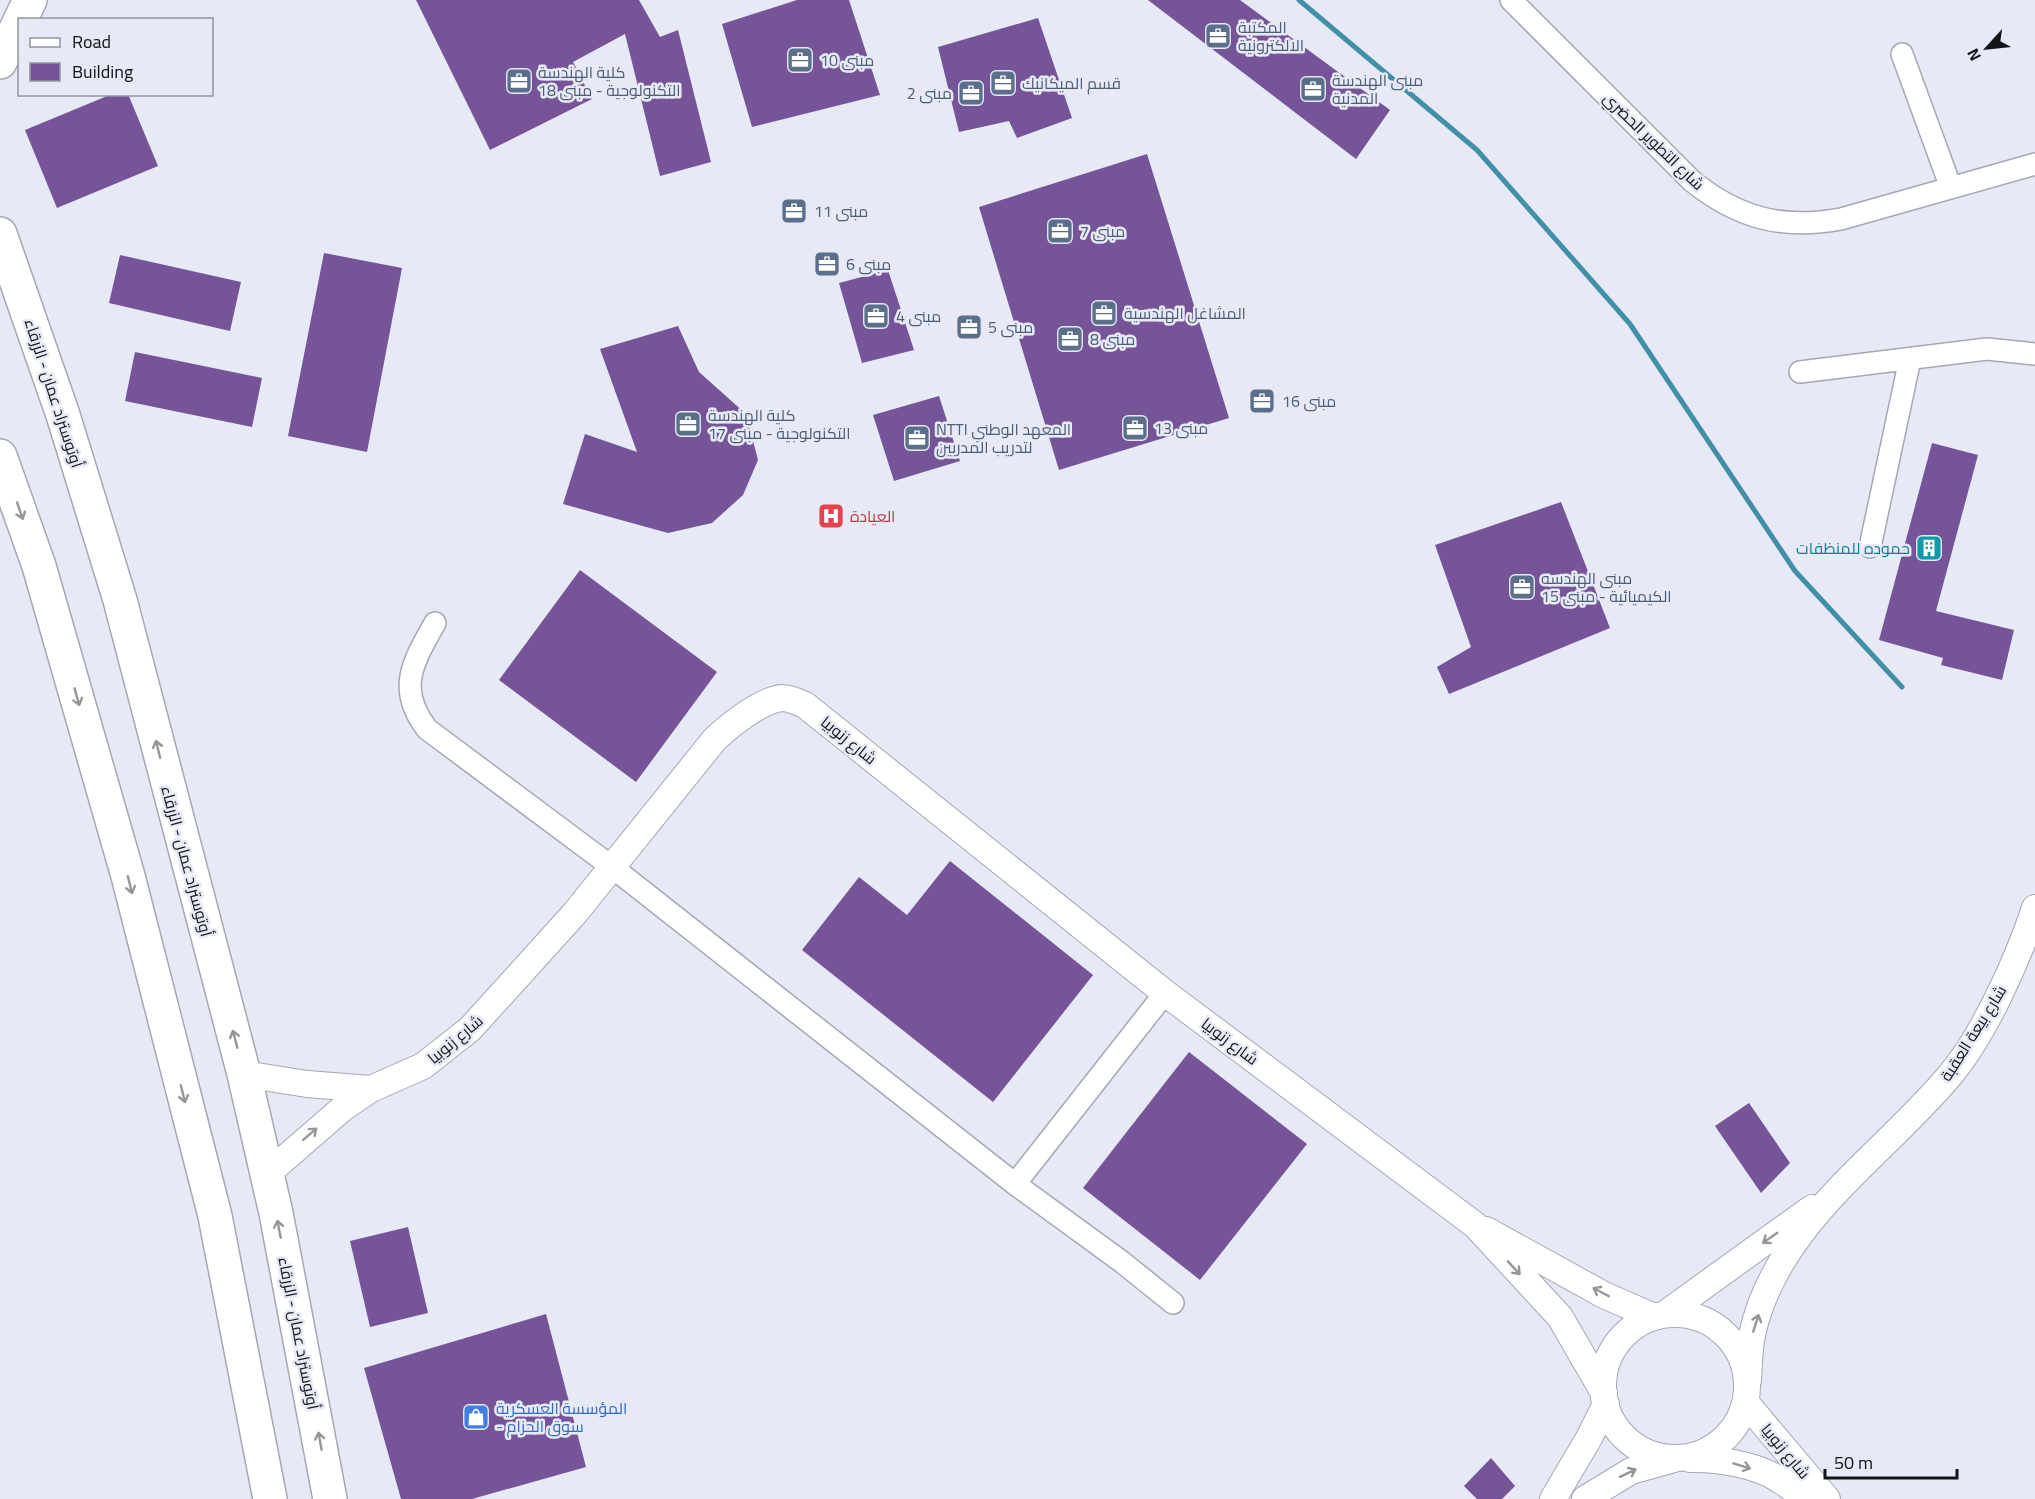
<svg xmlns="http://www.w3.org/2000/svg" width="2035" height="1499" font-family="Georgia,Cairo,serif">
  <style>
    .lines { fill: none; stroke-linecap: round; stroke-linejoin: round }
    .stream { stroke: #4190a7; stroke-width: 5 }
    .building { fill: #755498 }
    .minor-casing { stroke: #a5a7b2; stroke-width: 24 }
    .tertiary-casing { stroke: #a5a7b2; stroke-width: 28 }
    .primary-casing { stroke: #a5a7b2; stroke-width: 36 }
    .trunk-casing { stroke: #a5a7b2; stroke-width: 36 }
    .minor { stroke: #fff; stroke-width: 21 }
    .tertiary { stroke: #fff; stroke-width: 26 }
    .primary { stroke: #fff; stroke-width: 33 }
    .trunk { stroke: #fff; stroke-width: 33 }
    .oneway { stroke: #959698 }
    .labels { text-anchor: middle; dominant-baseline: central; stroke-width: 5; stroke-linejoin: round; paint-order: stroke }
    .service-label { font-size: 16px; fill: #4e5e75; stroke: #e7eaf6; text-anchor: start }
    .street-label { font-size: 16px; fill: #141519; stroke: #e7eaf6 }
    .health-label { font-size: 16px; fill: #be3a42; stroke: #e7eaf6; text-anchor: start }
    .culture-label { font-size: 16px; fill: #0d838f; stroke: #e7eaf6; text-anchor: end }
    .shop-label { font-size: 16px; fill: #366cbe; stroke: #e7eaf6; text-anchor: start }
  </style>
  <rect width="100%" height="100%" fill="#e7eaf6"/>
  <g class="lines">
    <path class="stream" d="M1299,0L1477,150L1630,324L1795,571L1902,687"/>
  </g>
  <path class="building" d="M416,0H639L660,37L678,30L711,162L660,176L625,34L573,62L592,99L490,150Z
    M797,0H849L880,95L752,127L722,24Z
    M1148,0H1240L1390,110L1356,159Z
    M1038,18L1072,118L1017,138L1009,121L959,132L938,47Z
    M112,94H128L158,166L57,208L25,130Z
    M1147,154L1229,418L1059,470L979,207Z
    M324,253L402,268L367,452L288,436Z
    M120,255L241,282L230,331L109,303Z
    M888,270L914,350L862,363L839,283Z
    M678,326L699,372L746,414L758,460L743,495L712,523L668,533L563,504L585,434L637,452L600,349Z
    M135,352L262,378L252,427L125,401Z
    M939,396L960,461L894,481L873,415Z
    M1932,443L1978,455L1936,611L2014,630L2002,680L1941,665L1943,658L1879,640Z
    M1561,502L1610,628L1449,694L1437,667L1471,647L1435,545Z
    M580,570L717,672L636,782L499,680Z
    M950,861L1093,975L993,1102L802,950L859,877L907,915Z
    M1189,1052L1307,1144L1200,1280L1083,1188Z
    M1749,1103L1790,1163L1761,1193L1715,1126Z
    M408,1227L428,1313L370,1327L350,1241Z
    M546,1314L586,1467L472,1499H401L364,1368Z
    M1491,1458L1515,1486L1502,1499H1477L1464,1486Z"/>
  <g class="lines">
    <defs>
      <path id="minor" d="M1511,0L1692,181C1738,218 1782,230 1841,219L2035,164
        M1902,54L1951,188
        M1800,372L1987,349L2035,354
        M1870,547L1910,359
        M435,623C413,662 396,689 427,729L612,867L1015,1184L1122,1262L1173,1303
        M1015,1184L1165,993"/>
      <path id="tertiary" d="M244,1074L307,1084L371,1089
        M267,1174L343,1108L371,1089L423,1066L470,1029L575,913L715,739C730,725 761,700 782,698C790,698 798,702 805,705L1165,993L1475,1225L1560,1317L1604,1393
        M1486,1230L1604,1295L1654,1317
        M1603 1386a72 72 0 1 1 144 0a72 72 0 1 1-144 0Z
        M1665,1314L1812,1208
        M1748,1380C1749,1365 1749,1350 1752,1335C1776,1223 1882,1157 1951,1074C1985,1033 2018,959 2035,908
        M1746,1403L1827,1499
        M1690,1459C1716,1458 1757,1465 1778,1479C1788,1484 1796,1492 1805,1499
        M1553,1499L1589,1438L1606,1404
        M1585,1499L1631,1471L1674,1459"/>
      <path id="primary" d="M0,62L30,0"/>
      <path id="trunk" d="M0,234L63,415L120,600L244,1074L276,1213L330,1499
        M0,456L39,566L128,876L215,1216L270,1499"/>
    </defs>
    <use href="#minor" class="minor-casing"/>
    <use href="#tertiary" class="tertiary-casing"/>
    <use href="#primary" class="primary-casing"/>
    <use href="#trunk" class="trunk-casing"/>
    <use href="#minor" class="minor"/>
    <use href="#tertiary" class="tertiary"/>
    <use href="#primary" class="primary"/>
    <use href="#trunk" class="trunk"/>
  </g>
  <defs><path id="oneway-shaft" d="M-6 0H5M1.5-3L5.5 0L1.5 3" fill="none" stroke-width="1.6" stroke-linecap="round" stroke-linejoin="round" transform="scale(1.5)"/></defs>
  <g class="oneway">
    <use href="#oneway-shaft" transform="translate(20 511) rotate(71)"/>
    <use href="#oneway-shaft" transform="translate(77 697) rotate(74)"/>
    <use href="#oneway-shaft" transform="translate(158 749) rotate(-104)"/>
    <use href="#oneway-shaft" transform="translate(130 885) rotate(76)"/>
    <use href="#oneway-shaft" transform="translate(235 1039) rotate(-105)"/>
    <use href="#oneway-shaft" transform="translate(183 1094) rotate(76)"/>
    <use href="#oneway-shaft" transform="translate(310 1134) rotate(-41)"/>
    <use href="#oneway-shaft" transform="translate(279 1229) rotate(-101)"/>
    <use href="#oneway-shaft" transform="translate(1770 1238) rotate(145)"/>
    <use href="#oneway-shaft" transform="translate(1514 1268) rotate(47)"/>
    <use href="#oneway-shaft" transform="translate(1601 1292) rotate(-152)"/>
    <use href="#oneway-shaft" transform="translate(1756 1323) rotate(-72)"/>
    <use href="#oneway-shaft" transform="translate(320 1441) rotate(-100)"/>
    <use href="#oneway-shaft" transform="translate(1742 1466) rotate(17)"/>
    <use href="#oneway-shaft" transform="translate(1628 1473) rotate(-25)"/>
  </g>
  <defs>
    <symbol id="office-square" viewBox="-11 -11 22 22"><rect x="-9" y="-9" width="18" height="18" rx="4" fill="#5c6f8a" stroke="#e7eaf6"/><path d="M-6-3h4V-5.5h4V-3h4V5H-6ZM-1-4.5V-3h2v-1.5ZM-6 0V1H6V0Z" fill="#fff"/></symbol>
    <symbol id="hospital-square" viewBox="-11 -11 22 22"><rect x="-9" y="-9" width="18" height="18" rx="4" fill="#e0444e" stroke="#e7eaf6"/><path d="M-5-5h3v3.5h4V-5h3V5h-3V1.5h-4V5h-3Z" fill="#fff"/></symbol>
    <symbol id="building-square" viewBox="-11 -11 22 22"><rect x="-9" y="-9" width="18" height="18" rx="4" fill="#0f9aa8" stroke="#e7eaf6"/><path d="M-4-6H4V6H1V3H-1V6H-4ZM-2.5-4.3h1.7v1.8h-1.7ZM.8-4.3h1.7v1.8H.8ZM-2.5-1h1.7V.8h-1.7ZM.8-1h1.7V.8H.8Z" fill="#fff"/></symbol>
    <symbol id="shop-square" viewBox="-11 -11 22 22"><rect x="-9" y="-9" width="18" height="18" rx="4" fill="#3f7fe0" stroke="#e7eaf6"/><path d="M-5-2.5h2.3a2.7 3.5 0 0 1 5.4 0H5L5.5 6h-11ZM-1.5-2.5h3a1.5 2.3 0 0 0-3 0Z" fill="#fff"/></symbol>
  </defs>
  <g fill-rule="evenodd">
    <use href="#office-square" x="1203" y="21" width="30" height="30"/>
    <use href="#office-square" x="785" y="45" width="30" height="30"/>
    <use href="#office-square" x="504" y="66" width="30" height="30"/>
    <use href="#office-square" x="988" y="68" width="30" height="30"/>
    <use href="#office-square" x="1298" y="74" width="30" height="30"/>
    <use href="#office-square" x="956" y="78" width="30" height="30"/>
    <use href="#office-square" x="779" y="196" width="30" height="30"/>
    <use href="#office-square" x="1045" y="216" width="30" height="30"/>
    <use href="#office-square" x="812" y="249" width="30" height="30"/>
    <use href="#office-square" x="1089" y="298" width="30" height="30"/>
    <use href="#office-square" x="861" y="301" width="30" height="30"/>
    <use href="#office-square" x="954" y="312" width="30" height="30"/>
    <use href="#office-square" x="1055" y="324" width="30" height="30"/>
    <use href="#office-square" x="1247" y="386" width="30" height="30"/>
    <use href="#office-square" x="673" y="409" width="30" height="30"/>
    <use href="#office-square" x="1120" y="413" width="30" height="30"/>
    <use href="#office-square" x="902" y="423" width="30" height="30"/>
    <use href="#hospital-square" x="816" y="501" width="30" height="30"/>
    <use href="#building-square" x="1914" y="533" width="30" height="30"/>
    <use href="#office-square" x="1507" y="572" width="30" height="30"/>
    <use href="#shop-square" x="461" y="1402" width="30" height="30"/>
  </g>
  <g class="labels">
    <g class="service-label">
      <text x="1238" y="27">المكتبة<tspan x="1238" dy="18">الالكترونية</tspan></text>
      <text x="820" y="60">مبنى 10</text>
      <text x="538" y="72">كلية الهندسة<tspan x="538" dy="18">التكنولوجية - مبنى 18</tspan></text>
      <text x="1332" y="80">مبنى الهندسة<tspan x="1332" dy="18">المدنية</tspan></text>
      <text x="1022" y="83">قسم الميكانيك</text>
      <text x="952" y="93" text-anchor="end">مبنى 2</text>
      <text x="814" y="211">مبنى 11</text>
      <text x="1080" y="231">مبنى 7</text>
      <text x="846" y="264">مبنى 6</text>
      <text x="1124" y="313">المشاغل الهندسية</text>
      <text x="896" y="316">مبنى 4</text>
      <text x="988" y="327">مبنى 5</text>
      <text x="1090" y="339">مبنى 8</text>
      <text x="1282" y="401">مبنى 16</text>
      <text x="708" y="415">كلية الهندسة<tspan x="708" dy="18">التكنولوجية - مبنى 17</tspan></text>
      <text x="1154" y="428">مبنى 13</text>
      <text x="936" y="429">NTTI المعهد الوطني<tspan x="936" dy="18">لتدريب المدربين</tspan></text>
      <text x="1541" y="578">مبنى الهندسه<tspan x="1541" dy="18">الكيميائية - مبنى 15</tspan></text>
    </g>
    <g class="street-label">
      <text transform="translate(1654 141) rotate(44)">شارع التطوير الحضري</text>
      <text transform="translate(54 393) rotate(72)">أوتوستراد عمان - الزرقاء</text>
      <text transform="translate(849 740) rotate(39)">شارع زنوبيا</text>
      <text transform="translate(187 861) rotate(75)">أوتوستراد عمان - الزرقاء</text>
      <text transform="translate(1973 1033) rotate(-58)">شارع بيعة العقبة</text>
      <text transform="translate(455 1039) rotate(-40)">شارع زنوبيا</text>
      <text transform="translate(1230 1041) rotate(37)">شارع زنوبيا</text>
      <text transform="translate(299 1333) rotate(79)">أوتوستراد عمان - الزرقاء</text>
      <text transform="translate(1786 1451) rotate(50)">شارع زنوبيا</text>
    </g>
    <g class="health-label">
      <text x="850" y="516">العيادة</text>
    </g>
    <g class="culture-label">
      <text x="1910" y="548">حموده للمنظفات</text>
    </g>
    <g class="shop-label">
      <text x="496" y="1408">المؤسسة العسكرية<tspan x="496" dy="18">- سوق الحزام</tspan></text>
    </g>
  </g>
  <rect x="18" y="18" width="195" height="78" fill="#e7eaf6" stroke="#93959e" stroke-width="1.5"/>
  <rect x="30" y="38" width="30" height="9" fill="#ffffff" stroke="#93959e" stroke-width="1.5"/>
  <text x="72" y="48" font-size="18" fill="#141519">Road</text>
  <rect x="30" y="63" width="30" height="18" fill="#755498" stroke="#93959e" stroke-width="1.5"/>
  <text x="72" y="78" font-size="18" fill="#141519">Building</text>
  <g transform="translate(1987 48) rotate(243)" stroke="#e7eaf6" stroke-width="4.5" paint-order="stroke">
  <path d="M0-4.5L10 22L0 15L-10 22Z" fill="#141519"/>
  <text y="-9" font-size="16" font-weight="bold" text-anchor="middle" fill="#141519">N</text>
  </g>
  <path d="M1825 1469v9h132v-9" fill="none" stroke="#141519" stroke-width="3"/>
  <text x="1834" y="1469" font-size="18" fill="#141519" stroke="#e7eaf6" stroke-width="4.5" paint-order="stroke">50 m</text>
</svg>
